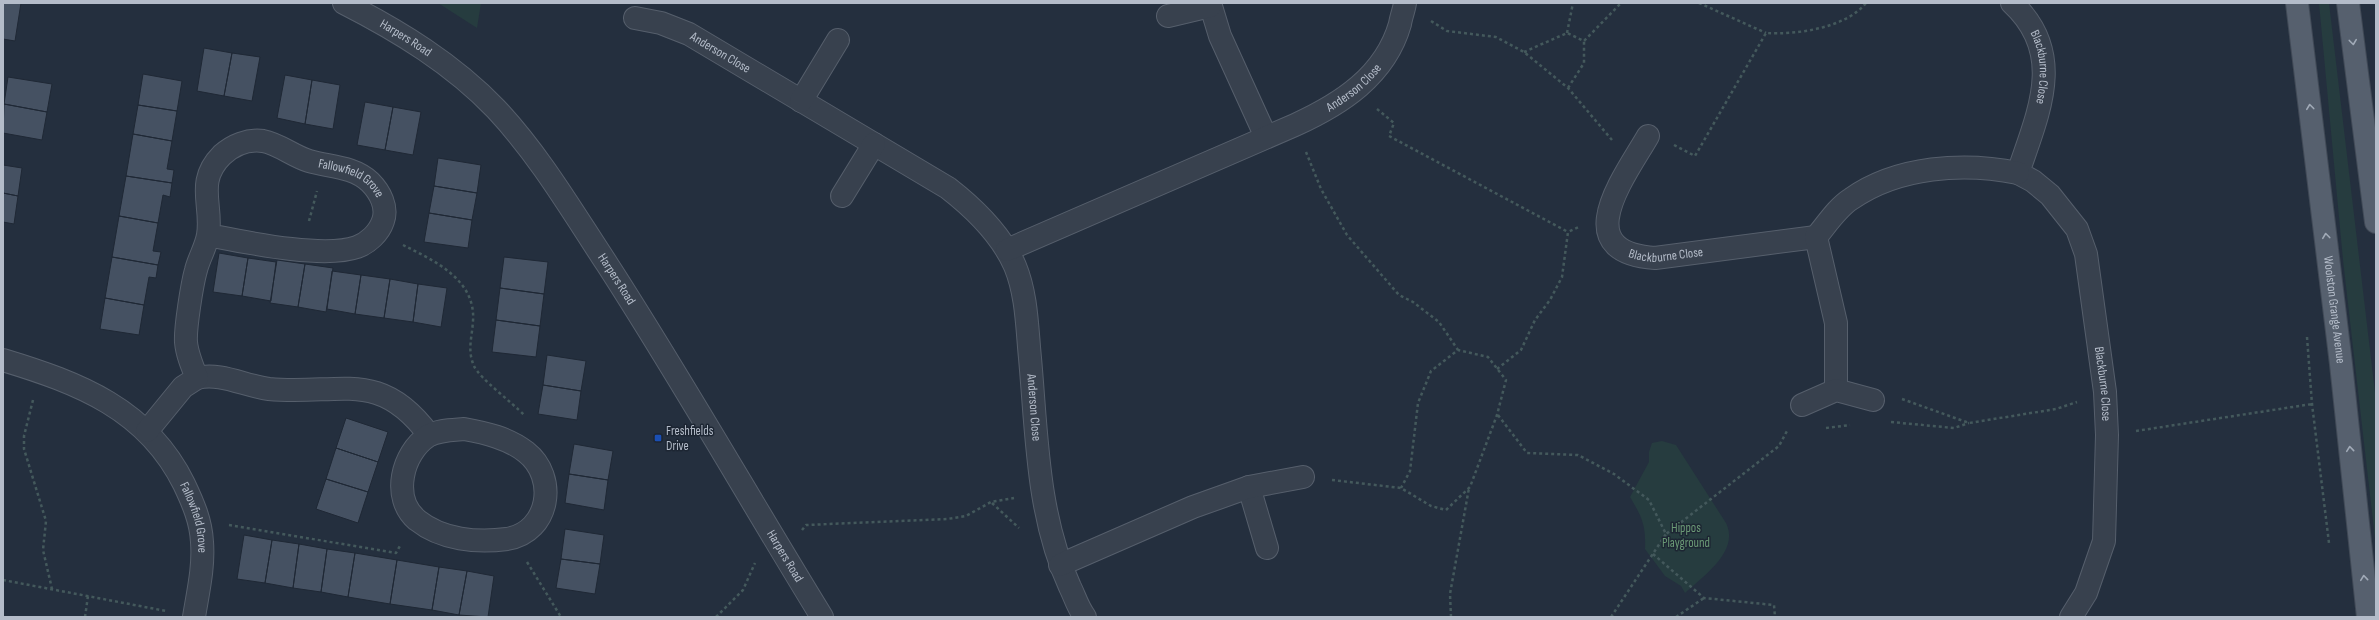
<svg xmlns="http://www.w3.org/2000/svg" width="2379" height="620" font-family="'Sofia Sans Condensed',sans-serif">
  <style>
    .green { fill: #263c3f }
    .building { fill: #455162; stroke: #1f2835 }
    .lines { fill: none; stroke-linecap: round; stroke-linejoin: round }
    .minor-casing { stroke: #565f6c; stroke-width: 24 }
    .major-casing { stroke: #414a57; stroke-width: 24 }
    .path { stroke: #44595c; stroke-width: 2.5; stroke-dasharray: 3 3; stroke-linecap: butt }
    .minor { stroke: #38414e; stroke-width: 22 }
    .major { stroke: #56606e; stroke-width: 22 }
    .oneway { stroke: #a1aab7 }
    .transit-dot { fill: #1a4fb4; stroke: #1d2633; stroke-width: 1.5 }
    .labels { text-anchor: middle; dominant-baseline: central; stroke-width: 3; stroke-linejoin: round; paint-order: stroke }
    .street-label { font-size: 13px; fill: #b4bcc9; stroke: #1d2633 }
    .poi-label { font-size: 13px; fill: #b4bcc9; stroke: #1d2633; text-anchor: start }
    .park-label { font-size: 13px; fill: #6b9a76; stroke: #1d2633 }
  </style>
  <rect width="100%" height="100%" fill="#242f3e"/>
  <path class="green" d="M438,3H481L477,28Z
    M2319,3H2329L2376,401V547L2343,260Z
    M1662,441L1676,445L1726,523C1740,551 1703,576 1685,593L1681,586L1665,576L1645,549C1646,525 1642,517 1630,497L1649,462V452L1652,443Z"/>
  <path class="building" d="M3,3H21L15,41L3,39Z
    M204,48L232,53L224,96L197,91Z
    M232,53L260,57L252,101L224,96Z
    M143,74L182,81L177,111L138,105Z
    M285,75L312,80L305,124L277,118Z
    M8,77L52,84L47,112L4,104Z
    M312,80L340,85L333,129L305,124Z
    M365,102L393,107L385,150L357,145Z
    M4,104L47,112L42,140L3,133Z
    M138,105L177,111L172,141L133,134Z
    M393,107L421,112L413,155L385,150Z
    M133,134L172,141L167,169L174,170L172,183L126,176Z
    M438,158L481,165L477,193L434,186Z
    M3,165L22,168L18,196L3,193Z
    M126,176L172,183L170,197L163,195L158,223L119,216Z
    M434,186L477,193L472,220L429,213Z
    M3,193L18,196L14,224L3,222Z
    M429,213L472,220L468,248L424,242Z
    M119,216L158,223L153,251L161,252L158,265L112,257Z
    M219,253L248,258L242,296L213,292Z
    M112,257L158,265L156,278L149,277L144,305L105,298Z
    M504,257L548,262L544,294L500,288Z
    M248,258L276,262L271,301L242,296Z
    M277,260L305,264L298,307L270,303Z
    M305,264L333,268L326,312L298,307Z
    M332,271L361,275L355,314L327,309Z
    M361,275L390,279L384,318L355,314Z
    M390,279L418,284L413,322L384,318Z
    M418,284L447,288L441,327L413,322Z
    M500,288L544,294L540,326L496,320Z
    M105,298L144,305L139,335L100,329Z
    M496,320L540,326L536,357L492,352Z
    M547,355L586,361L581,391L543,385Z
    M543,385L581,391L577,420L538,414Z
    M346,418L388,432L378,462L336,448Z
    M574,444L613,451L608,480L569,474Z
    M336,448L378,462L368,492L326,479Z
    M569,474L608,480L604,510L565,503Z
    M326,479L368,492L358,523L316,509Z
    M565,529L604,535L600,564L561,559Z
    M244,535L272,540L265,583L237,579Z
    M272,540L299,544L293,588L265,583Z
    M299,544L327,549L321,592L293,588Z
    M327,549L355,553L348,597L321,592Z
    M355,553L397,560L390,604L348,597Z
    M561,559L600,564L595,594L556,588Z
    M397,560L439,567L432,610L390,604Z
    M439,567L467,571L459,615L432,610Z
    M467,571L494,576L488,617L459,615Z"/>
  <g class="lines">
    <defs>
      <g id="minor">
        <path id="s1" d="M344,3C399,31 453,64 496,109C540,156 572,211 607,264C682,380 750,500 822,617"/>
        <path d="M1210,3L1220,36L1266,137"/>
        <path id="s2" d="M2012,3C2067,54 2038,113 2018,173L2033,181L2050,195L2077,229L2086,254L2105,392L2107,435L2104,541L2086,593L2071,617"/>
        <path d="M1168,16L1210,6"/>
        <path id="s3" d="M635,18L661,23L689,34L948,188C975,209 1001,234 1015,266C1027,295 1027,328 1030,358C1037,436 1037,515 1070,587C1075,597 1078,608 1085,617"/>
        <path d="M801,101L838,40"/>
        <path id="s4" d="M1648,136C1625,176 1566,252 1655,258L1816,237"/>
        <path d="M842,196L874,144"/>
        <path id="s5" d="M1007,250L1295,125C1341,104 1385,76 1400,24C1401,17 1404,10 1405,3"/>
        <path id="s6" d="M3,360C79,383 147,409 184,484C193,503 201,521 202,542C204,567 198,592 194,617"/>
        <path d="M197,378C220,372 245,386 269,389C338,396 379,367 429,435"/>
        <path d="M1836,390V323L1816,237C1827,224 1837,208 1851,199C1898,166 1964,162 2018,173"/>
        <path d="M1802,405L1836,390L1873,400"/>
        <path d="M464,429C486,433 508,438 526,452C558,477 550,532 507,539C477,543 442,540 417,520C391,498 402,453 428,436C438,430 452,430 464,429Z"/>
        <path id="s7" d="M147,431L183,387L197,378C192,366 187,354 186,342C185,329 192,284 196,270C199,258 206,247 208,235C213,205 195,182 222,155C233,145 248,139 263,141C279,144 293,156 309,161C329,167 353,166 370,182C380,192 388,207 383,221C379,233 368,243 357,247C323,259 245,242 208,235"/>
        <path d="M1249,487L1267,548"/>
        <path d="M1060,565L1193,507L1249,487L1303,477"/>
      </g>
      <g id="major">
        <path id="s8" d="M2297,3L2341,364L2368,617"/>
        <path d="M2348,3L2376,222"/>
      </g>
    </defs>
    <use href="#minor" class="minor-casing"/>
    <use href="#major" class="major-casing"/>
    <path class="path" d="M1699,3L1766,33
      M1431,21L1447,31L1496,37L1524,52L1568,88L1612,140
      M1567,33L1573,3
      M1524,52L1567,33L1584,41L1621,3
      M1568,88L1584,63V41
      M1377,109L1394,123L1389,136L1568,232
      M1674,145L1695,156L1766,33C1796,35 1846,28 1866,3
      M1306,152L1321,189L1347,235L1399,295L1413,302L1439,322L1458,350
      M309,221L317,191
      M403,245C435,261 476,280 473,321C472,338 467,350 474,366C479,378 513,403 524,415
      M2307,337L2312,404L2329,543
      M1497,369L1521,350L1535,320L1550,300L1562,277L1568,232L1579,227
      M1902,399L1969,423L2056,409L2077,402
      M33,400L24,436V449L46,521L43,550L52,589
      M1498,415L1527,453L1578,455L1614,474L1649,500L1666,534L1779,446L1788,429
      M1891,422L1954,428L1969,423
      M1826,428L1850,425
      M2136,431L2312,404
      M1332,480L1401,488L1431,506L1446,510L1470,487L1497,415L1506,380L1488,357L1458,350L1431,371L1418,403L1410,471L1401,488
      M992,503L1019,528
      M229,525L396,553L401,544
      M802,530L806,525L947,519L966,516L991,502L1014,498
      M1653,554L1704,598L1774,605L1775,617
      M527,562L561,617
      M3,580L166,611
      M85,617L88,596
      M716,617L743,590L755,563
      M1451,617L1450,594L1469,488
      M1611,617L1666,534
      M1676,617L1704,598"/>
    <use href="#minor" class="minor"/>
    <use href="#major" class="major"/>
  </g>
  <defs><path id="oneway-chevron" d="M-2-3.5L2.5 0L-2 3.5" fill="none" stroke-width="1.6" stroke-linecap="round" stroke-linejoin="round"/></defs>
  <g class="oneway">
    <use href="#oneway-chevron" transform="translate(2353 42) rotate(83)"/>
    <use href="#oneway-chevron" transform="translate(2310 107) rotate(-97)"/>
    <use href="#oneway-chevron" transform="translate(2326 236) rotate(-97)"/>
    <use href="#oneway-chevron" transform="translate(2350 449) rotate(-96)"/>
    <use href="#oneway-chevron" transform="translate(2364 578) rotate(-96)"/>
  </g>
  <rect class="transit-dot" x="654" y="434" width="8" height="8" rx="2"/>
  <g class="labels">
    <g class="street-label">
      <text stroke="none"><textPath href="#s1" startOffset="71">Harpers Road</textPath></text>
      <text stroke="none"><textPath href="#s3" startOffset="93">Anderson Close</textPath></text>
      <text stroke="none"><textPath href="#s2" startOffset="73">Blackburne Close</textPath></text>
      <text stroke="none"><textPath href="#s5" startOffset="384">Anderson Close</textPath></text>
      <text stroke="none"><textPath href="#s7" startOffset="447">Fallowfield Grove</textPath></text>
      <text stroke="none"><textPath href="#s4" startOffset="174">Blackburne Close</textPath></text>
      <text stroke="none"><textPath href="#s1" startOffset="395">Harpers Road</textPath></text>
      <text stroke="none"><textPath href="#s8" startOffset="309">Woolston Grange Avenue</textPath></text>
      <text stroke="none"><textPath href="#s2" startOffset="423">Blackburne Close</textPath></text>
      <text stroke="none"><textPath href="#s3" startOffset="605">Anderson Close</textPath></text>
      <text stroke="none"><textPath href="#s6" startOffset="262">Fallowfield Grove</textPath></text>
      <text stroke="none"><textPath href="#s1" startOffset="719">Harpers Road</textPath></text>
    </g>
    <g class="poi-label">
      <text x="666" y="431">Freshfields<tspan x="666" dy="15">Drive</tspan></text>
    </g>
    <g class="park-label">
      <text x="1686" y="528">Hippos<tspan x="1686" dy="15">Playground</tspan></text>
    </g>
  </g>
  <rect width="2379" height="620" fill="none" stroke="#b4bcc9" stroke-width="8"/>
</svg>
